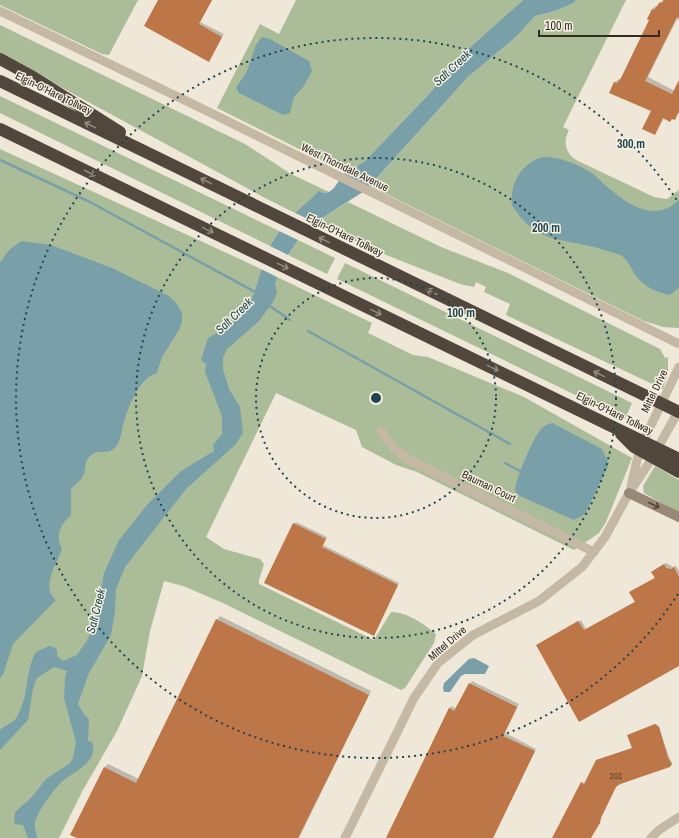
<svg xmlns="http://www.w3.org/2000/svg" width="679" height="838" font-family="'Archivo Narrow',sans-serif">
  <style>
    .green { fill: #abbc99 }
    .water { fill: #79a0a9 }
    .pier { fill: #efe7d7 }
    .shadow { fill: #0003 }
    .lines { fill: none; stroke-linecap: round; stroke-linejoin: round }
    .stream { stroke: #79a0a9; stroke-width: 2.5 }
    .building { fill: #bd7647 }
    .minor { stroke: #c5b9a5; stroke-width: 9 }
    .secondary { stroke: #998876; stroke-width: 10 }
    .motorway { stroke: #52473d; stroke-width: 12 }
    .oneway { stroke: #948b7f }
    .oneway2 { stroke: #51473d }
    .ring { fill: none; stroke: #1e4550; stroke-width: 2; stroke-dasharray: 2 4 }
    .labels { text-anchor: middle; dominant-baseline: central; stroke-width: 3; stroke-linejoin: round; paint-order: stroke }
    .number-label { font-size: 9px; fill: #553e2e }
    .street-label { font-size: 11px; fill: #322b25; stroke: #f7f1e3 }
    .water-label { font-size: 12px; font-style: italic; fill: #1e4550; stroke: #f7f1e3 }
    .centre { fill: #1e4550; stroke: #f7f1e3; stroke-width: 2 }
    .ring-label { font-size: 12px; text-anchor: middle; font-weight: bold; fill: #1e4550; stroke: #f7f1e3; stroke-width: 3; stroke-linejoin: round; paint-order: stroke }
  </style>
  <rect width="100%" height="100%" fill="#efe7d7"/>
  <path class="green" d="M0,0H138L109,55L102,54L0,5Z
    M296,0H523L467,50L429,94L364,162L345,172L217,108L260,24L279,34Z
    M576,0H626L563,127L569,130C563,141 565,153 576,160L654,197L667,199L679,190V328L663,327L644,321L370,186L468,77L516,37L535,16L555,11L574,3Z
    M0,25L245,144L291,174L329,192L324,193L319,192L297,214L265,198L0,54Z
    M0,96L279,231L270,246L0,113Z
    M0,149L242,260L372,323L368,333L413,355L428,357L524,397L632,458L606,522L599,533L574,550L417,472L396,465L362,447L356,430L276,393L206,537L224,549L260,559L264,564L259,580V584L374,640L391,612C407,612 424,624 436,634L434,643L405,688L401,690L223,603L183,586L164,581L150,631L142,676L117,731L83,790L59,838H0Z
    M348,202L441,247L508,273L660,349L665,358L668,357V373L663,389L506,315L510,304L484,292L486,287L476,282L474,287L460,284L371,249L315,222Z
    M298,240L335,258L327,274L288,255Z
    M345,263L632,403L625,419L337,279Z
    M655,466L679,480V513L644,493L643,486Z"/>
  <path class="water" d="M523,0H576L574,3L555,11L535,16L516,37L468,77L366,190L311,225L298,240L288,255L275,283L277,293L273,302L259,321L227,349L223,358V369L229,389L240,407L243,433L236,444L186,489L125,567L116,589L115,612L111,635L89,673L78,704L85,716L89,719L88,741L92,742C99,762 76,770 64,780C56,786 36,813 35,823C34,828 37,833 37,838H28L23,825L14,824L15,812L32,797L46,779L70,763L73,758L76,742L64,698L65,678L67,671L54,667L37,678L33,689L28,720L0,750V730C6,724 14,724 18,715C29,695 25,671 36,652L49,646L53,647L57,650V656L63,661L77,655L88,639L96,618L104,573L119,540L147,505L181,471L214,451L213,445L222,434V416L205,372L206,364L201,360L208,338L217,333L219,334L224,326C251,318 256,287 263,263C266,253 272,242 278,233C288,218 306,204 319,191L324,193L329,192L334,188L345,172L364,162L429,94L467,50Z
    M262,37L270,39L309,61L312,71L304,86L294,97L290,113L283,115L239,93L236,88L247,71L256,45Z
    M543,157C560,157 575,163 590,172C598,177 604,185 611,190C631,207 657,222 679,200V288L670,295C658,293 644,287 636,276C632,270 628,260 622,256C617,253 609,252 604,250C564,237 537,246 512,205C510,182 522,163 543,157Z
    M21,241L51,245L112,268L169,296L177,304L182,313V322L179,330L162,357L157,373C139,378 129,405 124,422C122,429 121,439 117,445C110,457 98,448 90,456C83,462 87,471 82,478C79,482 74,485 71,489V515C60,525 55,535 62,549C57,564 40,587 56,600L13,644L4,672L0,679V263L9,250Z
    M552,423L602,449L609,464L585,514L574,520L520,496L515,492C514,482 534,436 541,429C545,425 548,424 552,423Z
    M474,658L489,666L485,674H465L461,676L450,692H444L443,688L444,683L469,659Z"/>
  <path class="pier" d="M295,213L317,223L312,226L300,241L277,230Z
    M268,245L290,256L279,278L259,268Z"/>
  <path class="shadow" d="M160,0H212L200,22L224,34L209,61Z
    M663,0H679V20L677,19L648,77L675,91L679,82V113L674,119L664,118L655,134L652,111L610,92L615,82L619,79L621,80L650,19L652,9L656,6L658,7Z
    M296,522L327,537L323,545L399,583L373,635L294,524Z
    M666,563L673,567L676,566L679,571V665L537,645L581,620L586,629L636,601L633,590L656,577L654,570Z
    M220,616L371,691L299,838H79L71,834L105,767L108,764L139,779L217,620Z
    M472,681L519,704L505,733L536,749L493,838H387L449,708L452,706L456,709Z
    M656,724L659,727L669,757L672,763L671,765L616,786L601,817L600,821L590,838H554L582,783L585,784L597,760L633,748L629,735Z"/>
  <g class="lines">
    <path class="stream" d="M0,160L90,202L257,293
      M267,304L290,320
      M308,331L510,444
      M505,463L520,471"/>
  </g>
  <path class="building" d="M158,0H212L199,24L222,37L209,62L144,26Z
    M664,0H679V18L677,17L645,81L672,94L679,80V111L675,120L672,119L670,122L663,118L655,135L642,129L651,111L609,93L614,82L617,83L621,78L649,20L647,19L652,9L654,10L660,2L662,3Z
    M293,523L326,539L322,547L398,585L374,636L264,583Z
    M664,564L666,568L671,569L674,567L679,577V666L579,722L536,645L578,621L584,630L635,602L629,592L655,578L651,572Z
    M216,619L369,695L298,838H77L70,835L104,767L136,783Z
    M469,683L517,707L503,736L535,751L493,838H386L449,708L454,711Z
    M655,724L659,727L668,758L672,764L670,767L620,784L616,787L601,818L600,823L591,838H552L581,782L584,784L596,760L632,748L627,735Z"/>
  <g class="lines">
    <path class="minor" d="M0,11L203,109L679,344
      M381,431L394,448L409,460L594,552
      M631,486L640,448L679,367
      M345,838L414,698L438,663L473,635L539,601L582,567L605,537L629,493L651,460L679,410
      M651,838L659,830L679,817"/>
    <path class="secondary" d="M629,493L679,517"/>
    <path class="motorway" d="M0,59L33,77L120,132
      M0,81L679,412
      M0,129L679,459
      M621,434L634,447L679,472"/>
  </g>
  <defs><path id="oneway-shaft" d="M-6 0H5M1.5-3L5.5 0L1.5 3" fill="none" stroke-width="1.6" stroke-linecap="round" stroke-linejoin="round"/></defs>
  <g class="oneway">
    <use href="#oneway-shaft" transform="translate(90 125) rotate(-154)"/>
    <use href="#oneway-shaft" transform="translate(90 173) rotate(26)"/>
    <use href="#oneway-shaft" transform="translate(206 181) rotate(-154)"/>
    <use href="#oneway-shaft" transform="translate(208 230) rotate(26)"/>
    <use href="#oneway-shaft" transform="translate(324 240) rotate(-154)"/>
    <use href="#oneway-shaft" transform="translate(283 266) rotate(26)"/>
    <use href="#oneway-shaft" transform="translate(432 292) rotate(-154)"/>
    <use href="#oneway-shaft" transform="translate(376 312) rotate(26)"/>
    <use href="#oneway-shaft" transform="translate(493 368) rotate(26)"/>
    <use href="#oneway-shaft" transform="translate(599 374) rotate(-154)"/>
  </g>
  <use class="oneway2" href="#oneway-shaft" transform="translate(654 505) rotate(25)"/>
  <g class="ring">
    <circle cx="376" cy="398" r="120"/>
    <circle cx="376" cy="398" r="240"/>
    <path d="M678 594A360 360 0 1 1 678 202"/>
  </g>
  <g class="labels">
    <g class="number-label">
      <text x="616" y="776">201</text>
    </g>
    <g class="street-label">
      <text transform="translate(54 93) rotate(26)">Elgin-O'Hare Tollway</text>
      <text transform="translate(345 167) rotate(26)">West Thorndale Avenue</text>
      <text transform="translate(345 235) rotate(26)">Elgin-O'Hare Tollway</text>
      <text transform="translate(654 391) rotate(-64)">Mittel Drive</text>
      <text transform="translate(615 413) rotate(26)">Elgin-O'Hare Tollway</text>
      <text transform="translate(489 486) rotate(26)">Bauman Court</text>
      <text transform="translate(447 643) rotate(-41)">Mittel Drive</text>
    </g>
    <g class="water-label">
      <text transform="translate(452 68) rotate(-43)">Salt Creek</text>
      <text transform="translate(234 316) rotate(-44)">Salt Creek</text>
      <text transform="translate(96 611) rotate(-76)">Salt Creek</text>
    </g>
  </g>
  <circle cx="376" cy="398" r="6" class="centre"/>
  <g class="ring-label">
    <text x="631" y="148">300 m</text>
    <text x="546" y="232">200 m</text>
    <text x="461" y="317">100 m</text>
  </g>
  <path d="M539 30v6h120v-6" fill="none" stroke="#322b25" stroke-width="2"/>
  <text x="545" y="30" font-size="12" fill="#322b25" stroke="#f7f1e3" stroke-width="3" paint-order="stroke">100 m</text>
</svg>
